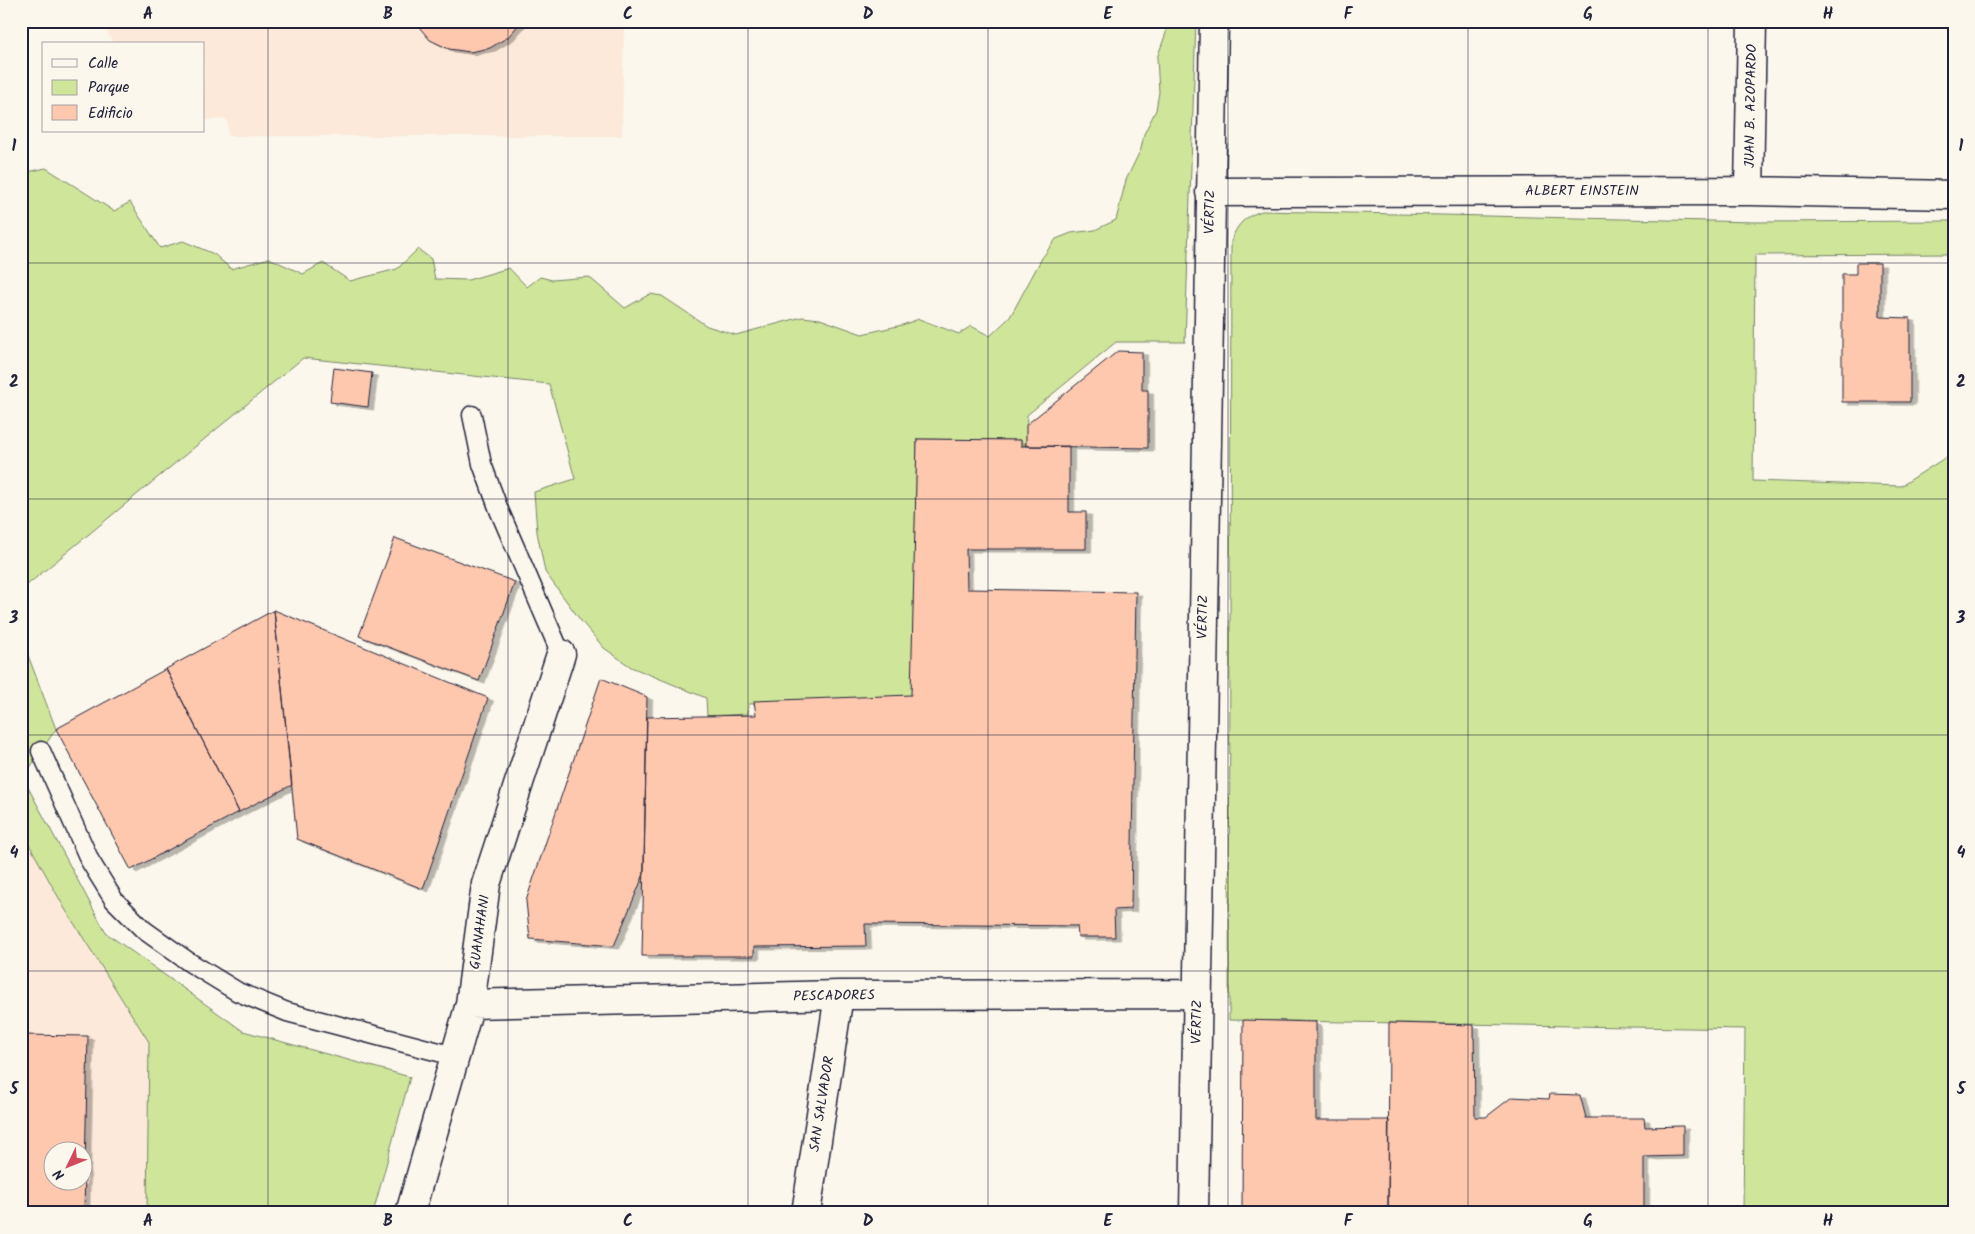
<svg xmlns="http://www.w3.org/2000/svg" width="1975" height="1234" font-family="Kalam,sans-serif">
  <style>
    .built { fill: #fce9da; fill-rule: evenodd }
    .green { fill: #cfe59a; stroke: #78846a }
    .building { fill: #fec8af; stroke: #22223b; fill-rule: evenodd; filter: url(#shadow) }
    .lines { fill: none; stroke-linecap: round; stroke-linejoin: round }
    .lane-casing { stroke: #22223b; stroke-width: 21 }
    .street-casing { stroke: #22223b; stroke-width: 31 }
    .lane { stroke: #fbf7ec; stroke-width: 18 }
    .street { stroke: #fbf7ec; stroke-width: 28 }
    .grid { fill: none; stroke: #22223b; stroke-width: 1; stroke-opacity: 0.55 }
    .labels { text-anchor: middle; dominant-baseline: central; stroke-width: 4.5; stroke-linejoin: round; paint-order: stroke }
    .street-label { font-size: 14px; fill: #22223b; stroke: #fbf7ec }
    .neatline { fill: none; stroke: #22223b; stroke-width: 2 }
    .grid-label { font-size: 16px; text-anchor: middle; font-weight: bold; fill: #22223b }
  </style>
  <defs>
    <filter id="shadow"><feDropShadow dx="5.5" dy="3" stdDeviation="0" flood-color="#0004"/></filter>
  </defs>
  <rect width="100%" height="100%" fill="#fbf7ec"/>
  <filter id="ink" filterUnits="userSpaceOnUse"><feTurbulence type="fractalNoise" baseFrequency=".02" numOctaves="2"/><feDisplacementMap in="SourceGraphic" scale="10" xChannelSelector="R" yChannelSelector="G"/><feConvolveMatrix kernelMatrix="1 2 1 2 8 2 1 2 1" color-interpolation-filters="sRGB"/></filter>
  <g filter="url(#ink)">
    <path class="built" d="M101,21H624L622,136H228L227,119L204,120V44H114Z
      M21,830L65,909L149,1042L147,1213H21ZM52,1152H82V1182H52Z"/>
    <path class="green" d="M1166,21H1196L1185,342H1116L1027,415L1026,446H1021V440L917,439L912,697L749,704L748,714L707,716L706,698L631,667L604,648L581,621L545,572L537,532L534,492L575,479L549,384L303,358L21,590V171L23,173L46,168L114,211L130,202L160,248L183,241L214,254L231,269L269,258L303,274L323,263L350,281L397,269L418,249L431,259L435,279L468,280L509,268L527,287L540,277L552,280L589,277L625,308L650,294L662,296L707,326L736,335L802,317L820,319L862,334L902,325L919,319L959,334L971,326L990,336L1010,317L1042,258L1056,239L1071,233L1095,230L1116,220L1126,180L1141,149L1144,134L1156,110L1159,92L1157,58L1166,33Z
      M1262,211L1756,222L1954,221V254L1755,255L1753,481L1901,486L1954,452V1213H1743L1745,1029L1229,1020L1231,242C1236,225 1245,216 1262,211Z
      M21,637L56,729L23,778L106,933L243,1031L410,1077L373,1213H147L149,1042L65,909L21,830Z"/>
    <path class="building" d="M414,21H522L508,37L490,48L470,52L449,49L430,40Z
      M1856,263H1880V317L1910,318V402H1842V274H1856Z
      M1118,351L1142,352V390H1148V448L1026,446V425Z
      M334,368L372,373L368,407L330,402Z
      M917,439L1021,440V446H1069V512H1086V549H966L967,589L1136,592L1131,909L1114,910L1115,937H1078L1077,926L865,924L866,946L754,947V956H642L647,717L756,715L754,701L911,695Z
      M395,538L515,582L479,681L359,636Z
      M274,610L488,698L423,889L297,839Z
      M274,610L292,785L239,812L166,669Z
      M166,669L239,812L131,870L56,729Z
      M601,678L647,697L644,874L614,946L530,939L526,901Z
      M1243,1020L1316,1022V1120H1389L1388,1213H1242Z
      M1389,1023L1474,1025L1475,1117H1486L1512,1097L1549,1099L1550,1094L1580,1095L1586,1118H1644L1645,1127L1683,1126V1156L1644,1157V1213H1388Z
      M21,1035L88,1036L84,1213H21ZM52,1152H82V1182H52Z"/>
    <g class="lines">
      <defs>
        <path id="lane" d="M472,415L482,464L499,510L561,654
          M41,751L90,861L114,900L144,930L189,962L238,992L287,1012L454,1056"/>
        <path id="street" d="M1749,191L1752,21
          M1210,192L1749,191L1954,195
          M470,1004L839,995L1197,994
          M410,1213L470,1004L486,884L561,654
          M806,1213L839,995
          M1194,1213L1214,21"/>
      </defs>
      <use href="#lane" class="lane-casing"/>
      <use href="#street" class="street-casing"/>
      <use href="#lane" class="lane"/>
      <use href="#street" class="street"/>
    </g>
  </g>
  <path class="grid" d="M268,21V1213M508,21V1213M748,21V1213M988,21V1213M1228,21V1213M1468,21V1213M1708,21V1213M21,263H1954M21,499H1954M21,735H1954M21,971H1954"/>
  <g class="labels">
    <g class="street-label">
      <text transform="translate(1751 106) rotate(-89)">JUAN B. AZOPARDO</text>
      <text x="1582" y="191">ALBERT EINSTEIN</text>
      <text transform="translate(1210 212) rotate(-89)">VÉRTIZ</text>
      <text transform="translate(1203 617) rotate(-89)">VÉRTIZ</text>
      <text transform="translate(480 932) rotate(-82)">GUANAHANI</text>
      <text transform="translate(834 996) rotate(-1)">PESCADORES</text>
      <text transform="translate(1197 1022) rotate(-89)">VÉRTIZ</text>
      <text transform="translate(822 1104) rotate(-81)">SAN SALVADOR</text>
    </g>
  </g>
  <rect width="1975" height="1234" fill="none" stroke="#fbf7ec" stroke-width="55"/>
  <rect x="42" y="42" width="162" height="90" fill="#fbf7ec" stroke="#a4a2a5"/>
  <rect x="52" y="59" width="25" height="8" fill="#fbf7ec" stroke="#a4a2a5"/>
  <text x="88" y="68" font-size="15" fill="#22223b">Calle</text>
  <rect x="52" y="80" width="25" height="15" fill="#cfe59a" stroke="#a4a2a5"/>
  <text x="88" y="92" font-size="15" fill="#22223b">Parque</text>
  <rect x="52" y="105" width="25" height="15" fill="#fec8af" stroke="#a4a2a5"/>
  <text x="88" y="118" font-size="15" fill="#22223b">Edificio</text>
  <g transform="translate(68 1166) rotate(227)"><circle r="24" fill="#fbf7ec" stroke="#a4a2a5"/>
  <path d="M0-4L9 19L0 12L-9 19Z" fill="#d1495b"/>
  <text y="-8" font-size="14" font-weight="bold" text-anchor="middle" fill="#22223b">N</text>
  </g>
  <rect x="28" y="28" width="1920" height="1178" class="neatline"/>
  <g class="grid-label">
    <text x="148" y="19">A</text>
    <text x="388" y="19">B</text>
    <text x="628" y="19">C</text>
    <text x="868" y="19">D</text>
    <text x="1108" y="19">E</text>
    <text x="1348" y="19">F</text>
    <text x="1588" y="19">G</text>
    <text x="1828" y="19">H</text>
    <text x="14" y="151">1</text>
    <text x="1961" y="151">1</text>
    <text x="14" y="387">2</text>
    <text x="1961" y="387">2</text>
    <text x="14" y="623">3</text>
    <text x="1961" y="623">3</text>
    <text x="14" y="858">4</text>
    <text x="1961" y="858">4</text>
    <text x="14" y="1094">5</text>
    <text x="1961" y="1094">5</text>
    <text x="148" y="1226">A</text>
    <text x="388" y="1226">B</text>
    <text x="628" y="1226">C</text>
    <text x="868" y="1226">D</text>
    <text x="1108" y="1226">E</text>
    <text x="1348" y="1226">F</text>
    <text x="1588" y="1226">G</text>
    <text x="1828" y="1226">H</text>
  </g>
</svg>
